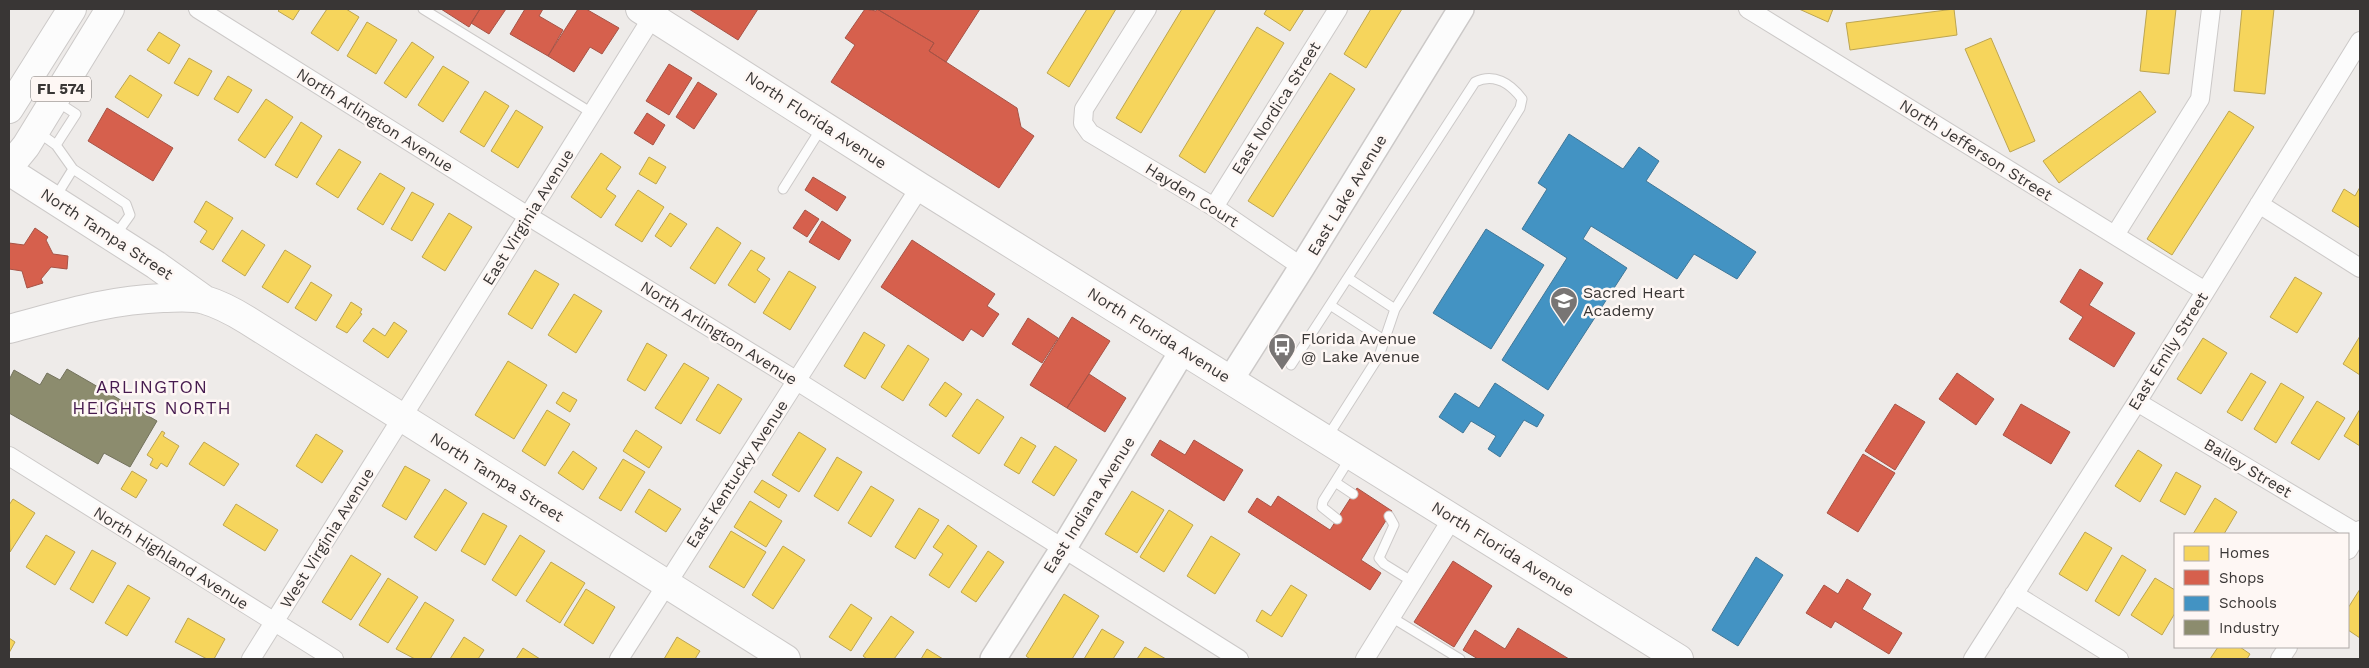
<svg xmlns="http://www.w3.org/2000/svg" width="2369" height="668" font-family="'Work Sans',sans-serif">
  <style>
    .homes { fill: #f6d55c; stroke: #bda550 }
    .shops { fill: #d6604d; stroke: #a75346 }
    .schools { fill: #4393c3; stroke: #407798 }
    .industry { fill: #8c8c6e; stroke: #73725d }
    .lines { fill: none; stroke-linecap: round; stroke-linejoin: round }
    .lane-casing { stroke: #ccc9c8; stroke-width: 11 }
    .street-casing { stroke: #ccc9c8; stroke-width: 20 }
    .secondary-casing { stroke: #ccc9c8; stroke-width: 28 }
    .primary-casing { stroke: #ccc9c8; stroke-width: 30 }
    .lane { stroke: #fcfcfc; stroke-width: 9 }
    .street { stroke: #fcfcfc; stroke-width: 18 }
    .secondary { stroke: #fcfcfc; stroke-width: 25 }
    .primary { stroke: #fcfcfc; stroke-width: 28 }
    .labels { text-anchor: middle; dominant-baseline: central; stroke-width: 5; stroke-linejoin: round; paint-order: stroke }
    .shield { fill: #fef7f4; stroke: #74706e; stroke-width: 1 }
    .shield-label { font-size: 15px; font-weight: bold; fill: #393635 }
    .street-label { font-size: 16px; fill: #393635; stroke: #fef7f4 }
    .poi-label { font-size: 16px; fill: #393635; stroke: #fef7f4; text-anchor: start }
    .neighbourhood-label { font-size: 18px; letter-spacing: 1px; fill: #461b4f; stroke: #fef7f4 }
  </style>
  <rect width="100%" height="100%" fill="#eeebe9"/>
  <path class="homes" d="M280,9H300L293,20L278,11Z
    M327,9H346L359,17L338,51L311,33Z
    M1087,9H1116L1069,87L1047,73Z
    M1182,9H1216L1141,133L1116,118Z
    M1267,9H1304L1290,31L1264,14Z
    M1371,9H1402L1366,68L1344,54Z
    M1799,9H1833L1828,22Z
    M1954,9L1957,35L1850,50L1846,23Z
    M2147,9H2176L2169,74L2140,71Z
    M2242,9H2274L2265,94L2234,91Z
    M367,22L397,40L376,74L347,56Z
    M1257,27L1284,43L1205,173L1179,156Z
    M159,32L180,45L169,64L147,50Z
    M1991,38L2035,141L2010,152L1965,49Z
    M412,42L434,57L406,98L384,83Z
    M189,58L212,71L198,96L174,83Z
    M443,66L469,82L443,122L418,105Z
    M1330,73L1355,89L1273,217L1248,201Z
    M130,75L162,95L148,118L115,97Z
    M228,76L252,90L238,113L214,99Z
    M485,91L509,106L484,147L460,132Z
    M2140,91L2156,112L2059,183L2043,161Z
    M266,99L293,117L265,158L238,140Z
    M516,110L543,127L518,168L491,151Z
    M2229,111L2254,127L2172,255L2147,239Z
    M301,122L322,136L297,178L275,165Z
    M339,149L361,162L338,198L316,184Z
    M601,153L621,167L606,189L616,196L601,218L571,197Z
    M649,157L666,167L656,184L639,174Z
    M380,173L405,188L383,225L357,209Z
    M2360,187V228L2332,211L2344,189L2355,196Z
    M638,190L664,207L642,242L615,225Z
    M412,192L434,204L412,241L391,229Z
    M206,201L233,218L213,250L200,242L207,231L194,222Z
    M449,213L472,227L445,271L422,257Z
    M670,213L687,224L671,247L655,236Z
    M717,227L741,243L715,284L690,268Z
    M242,230L265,245L245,276L222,261Z
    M285,250L311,266L288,303L262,287Z
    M751,250L765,258L757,270L770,279L755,303L728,285Z
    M535,270L559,284L532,329L508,314Z
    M789,271L816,287L790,330L763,313Z
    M2295,277L2322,293L2297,333L2270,317Z
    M311,282L332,295L316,321L295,308Z
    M574,294L602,311L576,353L548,335Z
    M351,302L362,309L360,313L362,314L347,333L336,327Z
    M394,322L407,331L388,358L363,341L373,328L385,336Z
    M864,332L885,345L865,379L844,366Z
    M2360,336V375L2343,364Z
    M2203,338L2227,353L2201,394L2177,379Z
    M647,343L667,355L645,391L627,380Z
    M908,345L929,359L903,401L881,387Z
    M508,361L547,385L514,439L475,415Z
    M684,363L709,378L681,424L655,408Z
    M2251,373L2266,382L2242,421L2227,412Z
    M945,382L962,394L946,417L929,405Z
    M2281,383L2304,397L2276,443L2254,429Z
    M718,384L742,399L720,434L696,420Z
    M563,392L577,400L570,412L556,403Z
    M977,399L1004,417L979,454L952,436Z
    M2317,401L2345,418L2319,460L2291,443Z
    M2360,409V446L2344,436Z
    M547,410L570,424L545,466L522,451Z
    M636,430L662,447L649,468L623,451Z
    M162,431L165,433L163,436L179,446L167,467L161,463L157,469L150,465L153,459L147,455Z
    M799,432L826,449L799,492L772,475Z
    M316,434L343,451L322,483L296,466Z
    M1021,437L1036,446L1019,474L1004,465Z
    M204,442L239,464L224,486L189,464Z
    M1055,446L1077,460L1054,496L1032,482Z
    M2138,450L2162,465L2140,502L2115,486Z
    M573,451L597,468L583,490L558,473Z
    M837,457L862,472L838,511L814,496Z
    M623,459L645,472L621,511L599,498Z
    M405,466L430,480L406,520L382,506Z
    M132,471L147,480L136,498L121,489Z
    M2176,472L2201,486L2185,515L2160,501Z
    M762,480L787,495L779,508L754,492Z
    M871,486L894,500L871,537L848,523Z
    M445,489L467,503L436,551L414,537Z
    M649,489L681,509L666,532L635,512Z
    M1132,491L1164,510L1137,553L1105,534Z
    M2215,498L2237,512L2224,534H2193Z
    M13,499L35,513L10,552L9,505Z
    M750,501L782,521L766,547L734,527Z
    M236,504L278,530L265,551L223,525Z
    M919,508L939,520L915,559L895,547Z
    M1169,510L1193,525L1164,572L1140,557Z
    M483,513L507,526L485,565L461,551Z
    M948,525L977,546L949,588L929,575L943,554L933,547Z
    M731,531L766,552L744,588L709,567Z
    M2085,532L2112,548L2087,591L2059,574Z
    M46,535L75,552L55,585L26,567Z
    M520,535L545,551L516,596L492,580Z
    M1211,536L1240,554L1215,594L1187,576Z
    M783,546L805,560L773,609L752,595Z
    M92,550L116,563L93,603L70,589Z
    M988,551L1004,562L976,602L961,592Z
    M351,555L381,574L351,620L322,602Z
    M2122,555L2146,570L2119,616L2095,601Z
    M551,562L585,583L560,623L526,601Z
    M388,578L418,597L388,643L359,625Z
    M2155,578L2175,590V613L2162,635L2131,615Z
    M128,585L150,598L127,636L105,623Z
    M1291,585L1307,595L1282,637L1256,621L1262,610L1271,616Z
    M586,589L615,607L593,644L564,625Z
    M2360,589V638L2348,630V608Z
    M1064,594L1099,616L1072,659H1030L1026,656Z
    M425,602L454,620L430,659H415L396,649Z
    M851,604L872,618L851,651L829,637Z
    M891,616L914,632L894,659H867L863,656Z
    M188,618L225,639L214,659H207L175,642Z
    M1102,629L1124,642L1113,659H1084Z
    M464,637L484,650L478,659H450Z
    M677,637L700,651L695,659H664Z
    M9,638L15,642L9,653Z
    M1145,647L1166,659H1137Z
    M2218,647H2240L2250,654L2247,659H2210Z
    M523,648L540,659H516Z
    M927,649L943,659H921Z"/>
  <path class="shops" d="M441,9H480L469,27Z
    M480,9H506L489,34L471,23Z
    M525,9H543L539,16L563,30L548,56L510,34Z
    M578,9H586L619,28L602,54L590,47L574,72L548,56Z
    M689,9H758L738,40Z
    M865,9L876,11L877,9L934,43L929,51L1017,108L1021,127L1034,136L999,188L831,82L855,45L845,38Z
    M877,9H980L946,62L929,51L934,43Z
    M669,64L692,78L669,115L646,101Z
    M698,82L717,94L694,129L676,117Z
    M107,108L173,148L153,181L88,141Z
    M647,113L665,125L653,145L634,133Z
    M813,177L846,197L837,211L805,190Z
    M805,210L819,219L807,237L793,228Z
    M822,221L851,240L839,260L809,242Z
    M35,228L48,237L46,240L53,254L68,256L67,269L51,267L41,279L43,283L27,288L22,271L9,269V243L24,245Z
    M912,240L995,294L987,306L999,314L983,337L971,329L963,341L881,287Z
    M2080,269L2103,283L2089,305L2135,333L2114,367L2069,339L2083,317L2060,302Z
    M1072,317L1110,341L1067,408L1030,385Z
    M1028,318L1058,338L1042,363L1012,344Z
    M1957,373L1994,399L1976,425L1939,399Z
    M1089,374L1126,398L1105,432L1067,408Z
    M1895,404L1925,422L1895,470L1865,451Z
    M2021,404L2070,432L2051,464L2003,435Z
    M1160,440L1185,455L1194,440L1243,470L1224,501L1151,455Z
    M1863,454L1895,473L1858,532L1827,513Z
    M1357,488L1392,511L1361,560L1381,573L1370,590L1248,512L1257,498L1271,507L1278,496L1330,530Z
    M1453,561L1492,586L1454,647L1414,622Z
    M1847,579L1871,594L1862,609L1902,633L1889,654L1835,621L1831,628L1806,613L1824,585L1838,594Z
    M1518,628L1569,659H1478L1463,650L1475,630L1505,649Z"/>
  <path class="schools" d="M1569,134L1623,169L1639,147L1659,161L1646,181L1756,252L1737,279L1694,254L1677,279L1591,226L1583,239L1627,268L1548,390L1502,360L1567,258L1522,229L1547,189L1538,183Z
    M1486,229L1544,265L1491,349L1433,313Z
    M1495,383L1544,415L1537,427L1524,420L1500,457L1488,449L1496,436L1471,421L1463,433L1439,417L1455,393L1479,408Z
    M1756,557L1783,575L1738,646L1712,630Z"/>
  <path class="industry" d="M67,369L157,421L130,467L104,453L98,464L9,413V380L14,370L40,385L47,373L60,380Z"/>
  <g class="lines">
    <defs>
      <path id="lane" d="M423,9L592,113
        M56,101L76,114L56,145
        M38,132L56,145L73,169
        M783,189L822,127
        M55,198L73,169L126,204L130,215L115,236
        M1348,278L1395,309
        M1330,305L1384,340
        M1291,365L1475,82C1494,73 1510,83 1522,99L1520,108L1395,309L1379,356L1328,436
        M1350,458L1335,482L1353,494
        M1335,482L1323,501L1322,507L1337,519
        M1389,516L1394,525L1379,558L1384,564L1413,582
        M1391,617L1460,659"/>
      <path id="street" d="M198,9L528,216L797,381L1239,659
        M1147,9L1084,109L1083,123L1090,133L1214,207L1302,267
        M1748,9L2205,291
        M2259,204L2360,268
        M1214,207L1338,9
        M2115,235L2200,99L2211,9
        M2137,402L2360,535
        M9,456L334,659
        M2348,550L2360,530
        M2014,594L2119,659
        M251,659L653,16
        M619,659L920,187
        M1365,659L1453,517
        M1973,659L2137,402L2360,41
        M2280,659L2288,647"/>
      <path id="secondary" d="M1231,379L1302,267L1461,9
        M993,659L1063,549L1183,350"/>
      <path id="primary" d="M640,9L920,187L1679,659
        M9,109L72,9
        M9,167L26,146L110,9
        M9,171L156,265L205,300
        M9,329C62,315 107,300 163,298C176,298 192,296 205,300C219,304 234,312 247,320L786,659"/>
    </defs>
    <use href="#lane" class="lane-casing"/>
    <use href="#street" class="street-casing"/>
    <use href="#secondary" class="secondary-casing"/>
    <use href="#primary" class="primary-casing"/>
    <use href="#lane" class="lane"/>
    <use href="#street" class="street"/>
    <use href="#secondary" class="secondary"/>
    <use href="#primary" class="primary"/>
  </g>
  <defs>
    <symbol id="school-pin" viewBox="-11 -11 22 30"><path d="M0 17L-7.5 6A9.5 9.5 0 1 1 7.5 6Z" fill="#787574" stroke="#fef7f4"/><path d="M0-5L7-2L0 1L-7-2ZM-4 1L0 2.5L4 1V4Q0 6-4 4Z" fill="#fff"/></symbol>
    <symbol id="bus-pin" viewBox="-11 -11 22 30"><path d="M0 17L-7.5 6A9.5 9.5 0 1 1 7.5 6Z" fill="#787574" stroke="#fef7f4"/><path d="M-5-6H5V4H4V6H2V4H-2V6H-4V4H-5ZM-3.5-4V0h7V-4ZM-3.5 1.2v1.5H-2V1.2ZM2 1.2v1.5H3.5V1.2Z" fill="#fff"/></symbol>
  </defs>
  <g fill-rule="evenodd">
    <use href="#school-pin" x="1548" y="285" width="32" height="43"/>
    <use href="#bus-pin" x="1266" y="331" width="32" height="43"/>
  </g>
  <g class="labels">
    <rect class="shield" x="31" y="76.5" width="60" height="25" rx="4"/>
    <g class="shield-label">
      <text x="61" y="89">FL 574</text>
    </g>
    <g class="street-label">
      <text transform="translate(1276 108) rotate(-58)">East Nordica Street</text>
      <text transform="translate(375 120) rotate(32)">North Arlington Avenue</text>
      <text transform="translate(816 120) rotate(33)">North Florida Avenue</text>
      <text transform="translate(1976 150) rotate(32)">North Jefferson Street</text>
      <text transform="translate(1192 195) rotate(32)">Hayden Court</text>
      <text transform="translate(1347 195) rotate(-59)">East Lake Avenue</text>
      <text transform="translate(528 217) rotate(-58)">East Virginia Avenue</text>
      <text transform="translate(107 234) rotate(33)">North Tampa Street</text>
      <text transform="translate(719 333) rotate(32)">North Arlington Avenue</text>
      <text transform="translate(1159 335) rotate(32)">North Florida Avenue</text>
      <text transform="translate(2168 351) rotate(-58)">East Emily Street</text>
      <text transform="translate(2248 468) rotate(31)">Bailey Street</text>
      <text transform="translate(737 474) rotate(-57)">East Kentucky Avenue</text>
      <text transform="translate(497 477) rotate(32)">North Tampa Street</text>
      <text transform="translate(1089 505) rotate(-58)">East Indiana Avenue</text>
      <text transform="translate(327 538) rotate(-58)">West Virginia Avenue</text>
      <text transform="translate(1503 549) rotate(32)">North Florida Avenue</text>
      <text transform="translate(171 558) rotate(32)">North Highland Avenue</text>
    </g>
    <g class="poi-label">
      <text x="1583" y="292">Sacred Heart<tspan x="1583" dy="18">Academy</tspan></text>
      <text x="1301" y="338">Florida Avenue<tspan x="1301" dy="18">@ Lake Avenue</tspan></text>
    </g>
    <g class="neighbourhood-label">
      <text x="152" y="386">ARLINGTON<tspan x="152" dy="21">HEIGHTS NORTH</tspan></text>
    </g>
  </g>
  <rect width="2369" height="668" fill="none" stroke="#393635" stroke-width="20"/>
  <rect x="2174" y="533" width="175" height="115" fill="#fef7f4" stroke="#afaaa8"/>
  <rect x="2184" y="546" width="25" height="15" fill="#f6d55c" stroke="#afaaa8"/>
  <text x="2219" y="558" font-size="15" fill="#393635">Homes</text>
  <rect x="2184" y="570" width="25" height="15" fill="#d6604d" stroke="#afaaa8"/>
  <text x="2219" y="583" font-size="15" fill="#393635">Shops</text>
  <rect x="2184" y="596" width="25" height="15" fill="#4393c3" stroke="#afaaa8"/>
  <text x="2219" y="608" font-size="15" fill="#393635">Schools</text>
  <rect x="2184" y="620" width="25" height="15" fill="#8c8c6e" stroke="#afaaa8"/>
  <text x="2219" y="633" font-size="15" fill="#393635">Industry</text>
</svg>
